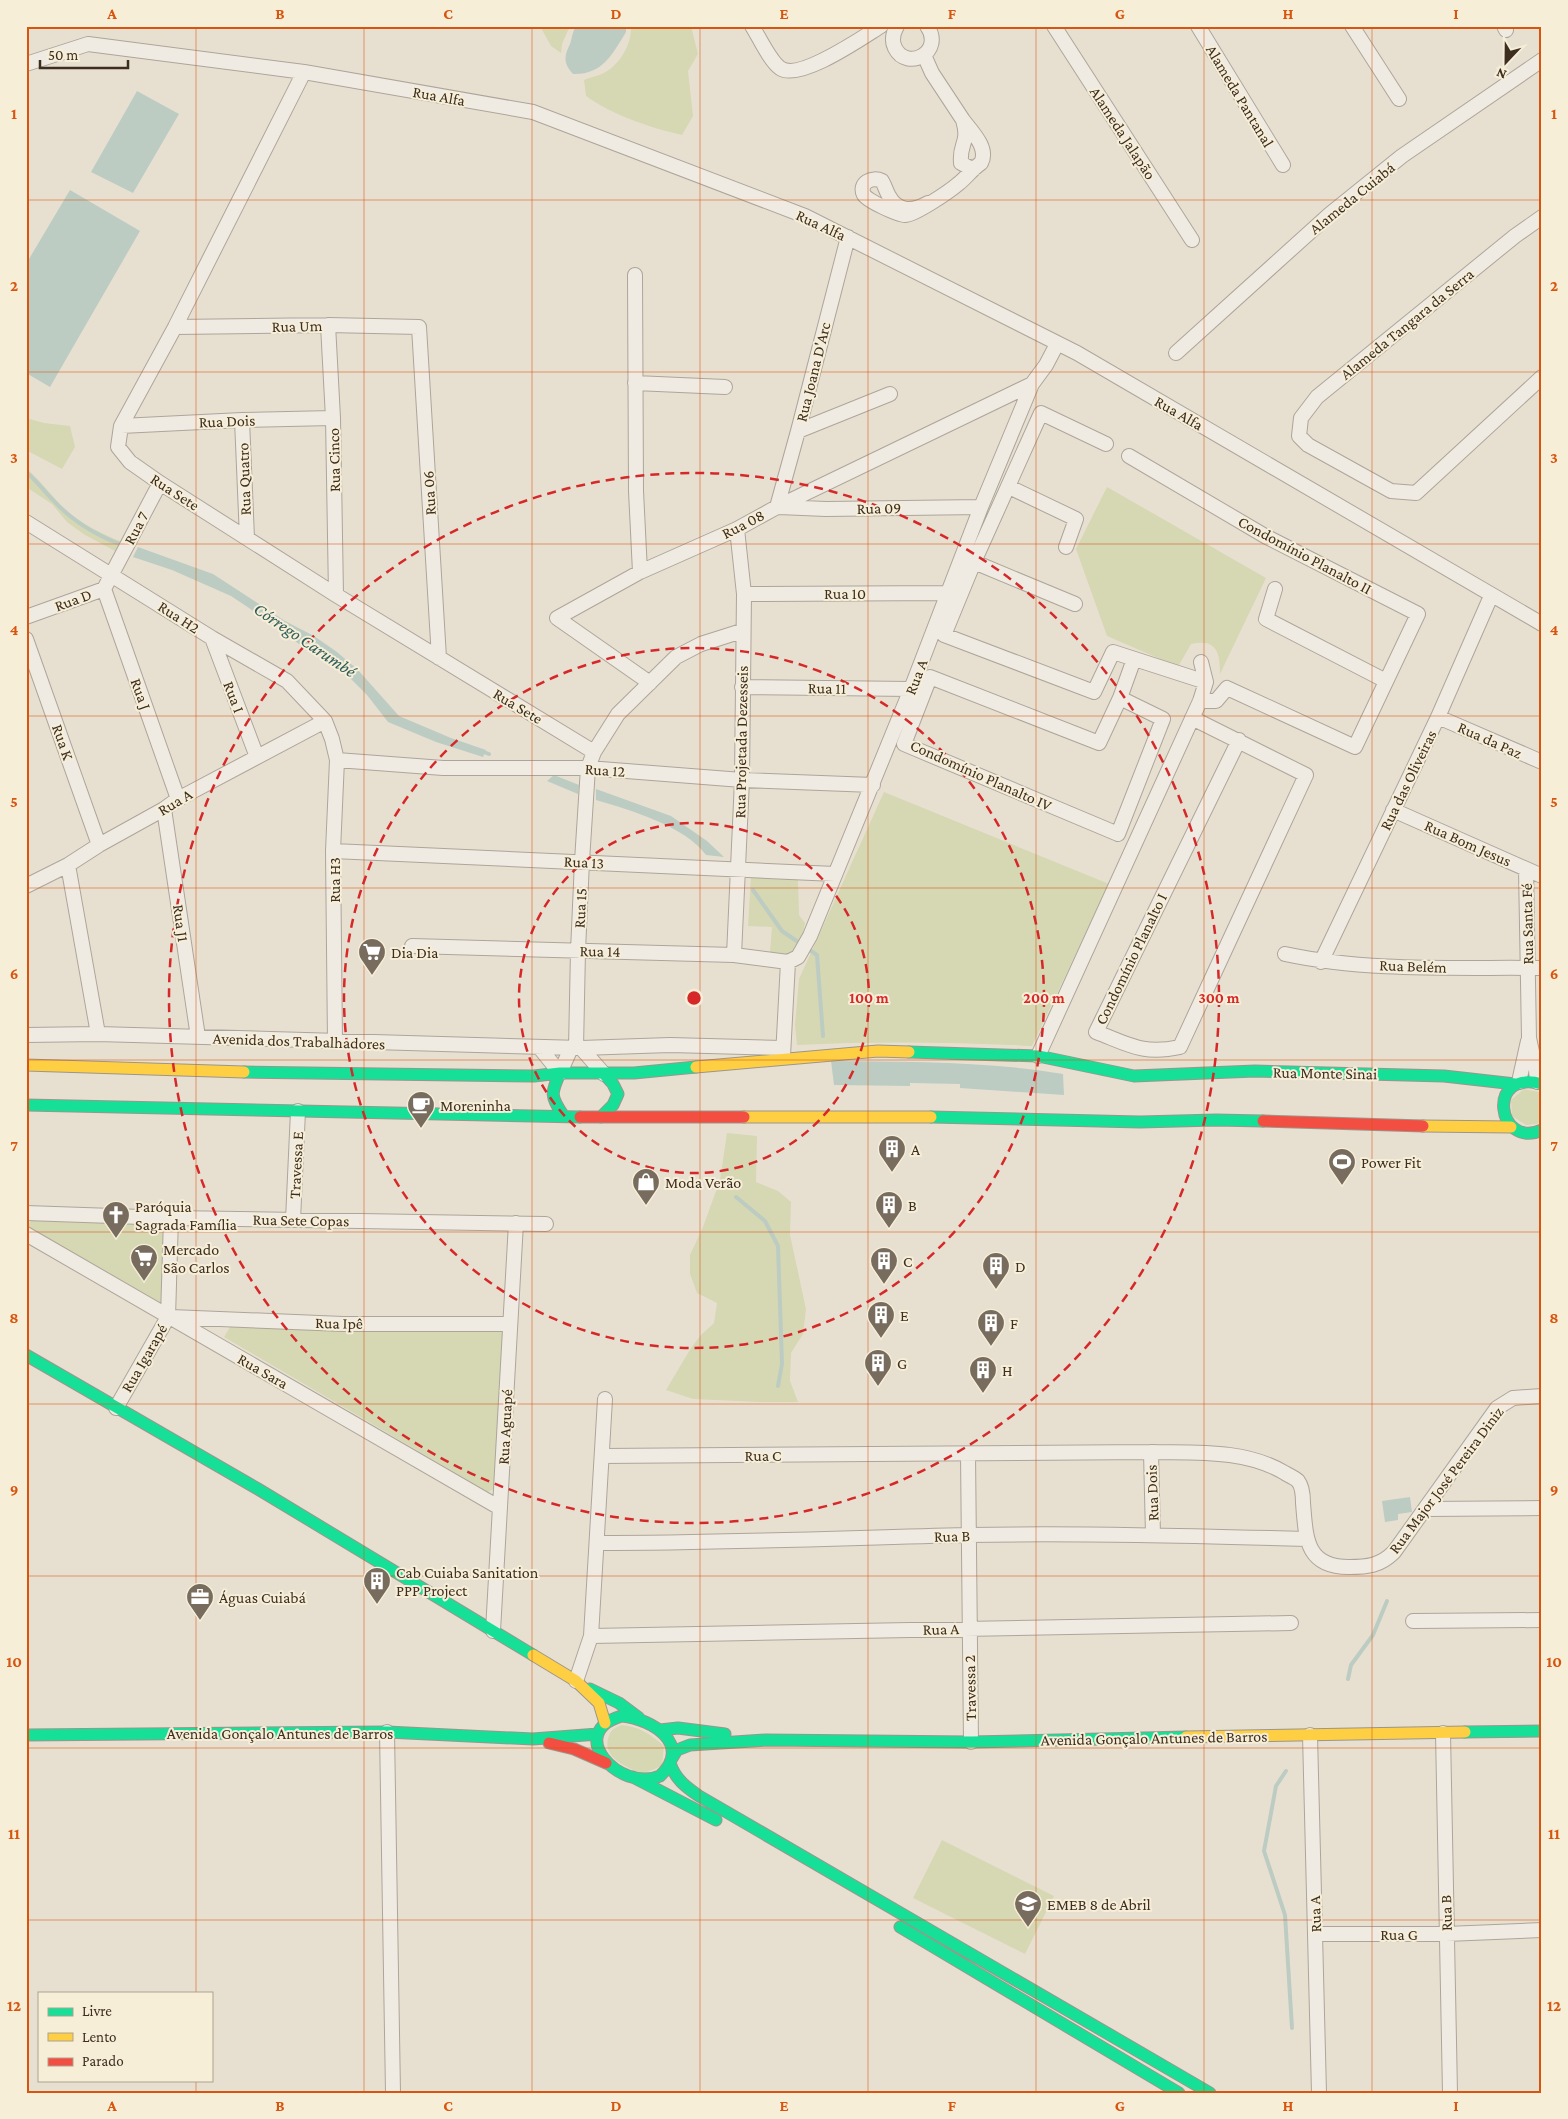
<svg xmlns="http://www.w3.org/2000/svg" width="1568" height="2119" font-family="'Crimson Pro',serif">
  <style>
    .green { fill: #d6d7b3 }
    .water { fill: #bcccc2 }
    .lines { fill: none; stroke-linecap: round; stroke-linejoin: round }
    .stream { stroke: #bcccc2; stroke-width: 4 }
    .street-casing { stroke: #ada599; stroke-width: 16 }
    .fast-casing { stroke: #9c958a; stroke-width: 13 }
    .slow-casing { stroke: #9c958a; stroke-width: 13 }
    .jam-casing { stroke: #9c958a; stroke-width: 13 }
    .street { stroke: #efebe3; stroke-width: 14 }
    .fast { stroke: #16e098; stroke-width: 11 }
    .slow { stroke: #ffcf43; stroke-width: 11 }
    .jam { stroke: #f24e42; stroke-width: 11 }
    .grid { fill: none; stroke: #d7550e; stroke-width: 1; stroke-opacity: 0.55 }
    .ring { fill: none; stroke: #d62828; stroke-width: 2.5; stroke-dasharray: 9 6 }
    .labels { text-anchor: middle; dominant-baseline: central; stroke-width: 4; stroke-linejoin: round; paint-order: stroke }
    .street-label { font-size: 16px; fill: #3d2e20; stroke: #f7eed8 }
    .poi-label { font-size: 16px; fill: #3d2e20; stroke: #f7eed8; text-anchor: start }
    .water-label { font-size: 18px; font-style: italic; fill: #2f5d5a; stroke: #f7eed8 }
    .centre { fill: #d62828; stroke: #f7eed8; stroke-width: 2.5 }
    .ring-label { font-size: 15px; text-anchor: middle; font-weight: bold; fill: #d62828; stroke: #f7eed8; stroke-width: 4; stroke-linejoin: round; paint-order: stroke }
    .neatline { fill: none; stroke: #d7550e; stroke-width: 2 }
    .grid-label { font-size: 16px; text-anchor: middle; font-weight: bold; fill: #d7550e }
  </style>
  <rect width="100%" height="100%" fill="#e7e0d1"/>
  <path class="green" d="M540,26H570L562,44L561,53L551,46Z
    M631,26H691L698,54L688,71L693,116L682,135C651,128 612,115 586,96L584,80C591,77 598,76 604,73C620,65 632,44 631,26Z
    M26,418L44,423L70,426L75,447L62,469L26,450Z
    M26,468C40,480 49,493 62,506C79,523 100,533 122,542L117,552L85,535L67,522L52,504L26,487Z
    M1107,487L1266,578L1220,674C1220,653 1217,638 1191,644L1179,665L1172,664L1107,636L1076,549Z
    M884,792L1109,884L1032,1046C954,1042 875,1041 797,1045L795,1025L799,979Z
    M751,875L798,880L799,915L805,923C803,933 800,952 787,954C781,954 775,952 770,952L772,927L748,926Z
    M1524,1089L1539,1092L1542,1094V1120L1537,1124L1526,1125L1512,1116L1511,1100Z
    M727,1133L757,1136L756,1182L778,1191L791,1202L790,1235L806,1309L803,1334L791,1353L790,1381L798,1402H760L693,1399L666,1390L691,1348L701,1335L714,1323L717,1303L697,1293L690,1274V1255L703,1227L720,1180Z
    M32,1220L165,1221L163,1301L159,1303L30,1229L28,1224Z
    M230,1327L505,1332L495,1488L488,1492L224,1337Z
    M622,1725C640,1727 650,1734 664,1746L662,1766L642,1774C628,1767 603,1759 608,1739C610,1730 614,1728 622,1725Z
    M942,1840L1054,1896L1025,1954L913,1898Z"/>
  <path class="water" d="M577,26H626V32C612,55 602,75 573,74C563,63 564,56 570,44C572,39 572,33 575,28Z
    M137,91L179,114L133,193L91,172Z
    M70,190L140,231L50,387L26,373V264Z
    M138,547L213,574L285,621L314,636L337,652L358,670L399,716L451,738L486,750L483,757L436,742L388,722L367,695L348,676L322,656L299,644L249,608L231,596L172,570L133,557Z
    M554,775L579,785L578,794L547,781Z
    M596,789L671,816L707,841L724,857L706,855C685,826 630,810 596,800Z
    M831,1061C909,1062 987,1061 1063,1074L1064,1095L960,1088V1084L910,1083V1086L834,1085Z
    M1410,1497L1412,1512L1398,1514V1520L1385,1522L1382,1501Z"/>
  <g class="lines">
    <path class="stream" d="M26,472C36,480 44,491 53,500C73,522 97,536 125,546
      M481,751L489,754
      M753,890L782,931L817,955L823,1036
      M736,1197L765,1221L778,1246L782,1364L778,1386
      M1348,1679L1351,1665L1373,1635L1387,1601
      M1286,1771L1276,1786L1264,1851L1285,1915L1292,2028"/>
    <defs>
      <path id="street" d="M752,26C759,37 770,61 780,68C799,82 863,37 881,26
        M897,26C893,33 891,40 895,48C907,72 945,52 927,26
        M1054,26L1192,240
        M1198,26L1283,165
        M1352,26L1399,99
        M1504,26L1506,30
        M924,55L932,73L963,120
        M26,64L88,44L304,72L533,112L805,216L1077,353L1542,624
        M304,72L175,327L121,426L118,447L130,462L160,483L336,595L594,752
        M928,203C914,211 898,213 889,196C886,191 885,186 882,181C872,176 858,183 864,195C866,200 898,215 905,215C913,216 950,191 958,184C966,178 972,169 981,163C989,148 972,132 963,120C970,144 959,142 961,163L970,168L976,167
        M1542,217L1515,236L1317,397L1301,418L1299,436L1308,445L1391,491L1416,493L1542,377
        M635,275L636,491L640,572
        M328,325L333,418L336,595
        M175,327L328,325L419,327L439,658
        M1176,353L1330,214L1402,156L1542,60
        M635,383L725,387
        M242,420L247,538
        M121,426L242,420L333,418
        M798,431L890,394
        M1106,444L1041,413L974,562L944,635L1094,692L1113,652L1206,682
        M1129,456L1265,536L1418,614L1355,747L1227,688L1216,701H1200
        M1009,487L1076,519L1066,547
        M777,507L798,431L848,237
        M779,507L826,509L981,507
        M26,522L212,638L287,681L325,721L332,739L337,760L333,851L335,1042
        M974,562L1075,604
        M104,589L178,799
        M1275,589L1266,619L1386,681
        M744,594L947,593
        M26,617L104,589L160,483
        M212,638L257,757
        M26,639L99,845
        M650,683L557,618L640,572L737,529L777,507L1032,384
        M742,687L911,689
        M1120,698L1163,719L1118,834L904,744L930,677L1099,743L1120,698L1134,659
        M1438,717L1542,762
        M1192,718L1306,775L1180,1047C1143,1055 1130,1045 1096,1032L1239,740
        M337,760L443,768H588L742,780L873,785
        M164,809L198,1037
        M1393,810L1542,876
        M333,851L835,874
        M68,865L98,1034
        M1526,869L1529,1038L1536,1070L1537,1082
        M26,886L68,865L99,845L164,809L178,799L325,721
        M412,946L734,955L788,962
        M1285,954C1368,972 1458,967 1542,968
        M734,955L742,780L744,594L737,529
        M788,962L798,957L810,936L911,689L981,507L1032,384L1046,365L1057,344
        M1321,962L1438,717L1491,596
        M26,1035L98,1034L581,1048L670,1045L782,1048
        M539,1047L560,1073L571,1048
        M576,1048L578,951L582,861L588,768L594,752L618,714L676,657L701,644L742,631
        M581,1048L604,1074
        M783,1056L788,962
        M1038,1056L1200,701L1206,682L1201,662
        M1519,1082L1528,1041
        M26,1213L171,1218L546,1224
        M293,1220L298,1111
        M26,1234L500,1508
        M171,1317L343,1324H510
        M116,1408L168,1317L171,1218
        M1151,1452L1153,1535
        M968,1454L971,1742
        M602,1456L1151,1452C1195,1453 1245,1449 1285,1473C1288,1475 1295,1478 1298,1481C1302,1486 1303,1496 1303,1503C1306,1537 1305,1567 1349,1567C1367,1567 1380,1566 1394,1552L1497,1408L1513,1398L1542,1396
        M1425,1509L1542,1508
        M597,1543C720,1543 843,1538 967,1535C1080,1533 1194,1536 1307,1539
        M1413,1621L1542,1620
        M493,1631L516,1223
        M591,1636L1291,1623
        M576,1681L591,1636L605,1399
        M387,1732L393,2093
        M1443,1733L1450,2093
        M1310,1735L1319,2093
        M1315,1934H1446L1542,1930"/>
      <path id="fast" d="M909,1052L1038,1056L1134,1076L1255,1071L1444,1076L1515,1084
        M244,1072L534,1076L560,1073H634L696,1067
        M560,1073C551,1093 550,1096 563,1115
        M1542,1084C1485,1068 1497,1150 1542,1130
        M26,1105L580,1117
        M601,1117L613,1105L618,1094L613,1084L604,1074
        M931,1117L1140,1122L1216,1120L1263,1121
        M26,1355L258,1489L533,1655
        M590,1689L619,1703L639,1718
        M622,1716C653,1719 693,1745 660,1776C619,1793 564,1732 622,1716Z
        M660,1730L678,1728L725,1734
        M1465,1732L1542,1731
        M26,1735L387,1732L533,1739L598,1734
        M671,1760L677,1750L690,1745L766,1740L971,1742L1186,1737
        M670,1763C675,1779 686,1787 699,1796L1210,2093
        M633,1777L716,1820
        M900,1927L1179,2093"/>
      <path id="slow" d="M26,1065L244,1072
        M696,1067L878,1051L909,1052
        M744,1117H931
        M1423,1126L1511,1127
        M533,1655L576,1681L599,1703L605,1723
        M1186,1737L1465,1732"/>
      <path id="jam" d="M580,1117H744
        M1263,1121L1423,1126
        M549,1743L574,1749L606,1763"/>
    </defs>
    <use href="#street" class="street-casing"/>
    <use href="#fast" class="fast-casing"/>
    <use href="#slow" class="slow-casing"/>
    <use href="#jam" class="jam-casing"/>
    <use href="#street" class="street"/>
    <use href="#fast" class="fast"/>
    <use href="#slow" class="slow"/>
    <use href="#jam" class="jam"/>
  </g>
  <path class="grid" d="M196,26V1993M364,26V2093M532,26V2093M700,26V2093M868,26V2093M1036,26V2093M1204,26V2093M1372,26V2093M26,200H1542M26,372H1542M26,544H1542M26,716H1542M26,888H1542M26,1060H1542M26,1232H1542M26,1404H1542M26,1576H1542M26,1748H1542M26,1920H1542M196,2080V2093"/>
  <g class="ring">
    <circle cx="694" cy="998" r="175"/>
    <circle cx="694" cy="998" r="350"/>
    <circle cx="694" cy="998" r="525"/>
  </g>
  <defs>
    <symbol id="supermarket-pin" viewBox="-11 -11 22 30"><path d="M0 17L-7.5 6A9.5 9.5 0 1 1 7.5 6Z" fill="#786c5e" stroke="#f7eed8"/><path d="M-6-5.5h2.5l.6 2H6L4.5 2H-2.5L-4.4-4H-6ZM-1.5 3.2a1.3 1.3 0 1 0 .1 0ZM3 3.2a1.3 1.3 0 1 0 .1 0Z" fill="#fff"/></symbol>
    <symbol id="cafe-pin" viewBox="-11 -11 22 30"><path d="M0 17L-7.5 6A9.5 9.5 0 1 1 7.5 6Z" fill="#786c5e" stroke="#f7eed8"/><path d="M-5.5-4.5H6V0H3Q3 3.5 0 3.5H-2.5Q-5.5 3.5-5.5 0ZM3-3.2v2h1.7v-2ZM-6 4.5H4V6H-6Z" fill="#fff"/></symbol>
    <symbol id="building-pin" viewBox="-11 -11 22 30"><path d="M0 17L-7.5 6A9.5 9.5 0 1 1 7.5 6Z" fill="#786c5e" stroke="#f7eed8"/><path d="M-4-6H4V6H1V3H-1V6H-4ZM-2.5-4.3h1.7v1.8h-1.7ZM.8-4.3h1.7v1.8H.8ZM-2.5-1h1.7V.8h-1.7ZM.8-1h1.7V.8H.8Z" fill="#fff"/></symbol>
    <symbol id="stadium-pin" viewBox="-11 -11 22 30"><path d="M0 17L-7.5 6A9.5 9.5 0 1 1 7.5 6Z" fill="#786c5e" stroke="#f7eed8"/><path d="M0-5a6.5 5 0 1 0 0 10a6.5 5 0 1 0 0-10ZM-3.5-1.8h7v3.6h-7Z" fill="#fff"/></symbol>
    <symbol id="shop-pin" viewBox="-11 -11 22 30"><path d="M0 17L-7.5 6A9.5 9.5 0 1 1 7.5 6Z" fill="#786c5e" stroke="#f7eed8"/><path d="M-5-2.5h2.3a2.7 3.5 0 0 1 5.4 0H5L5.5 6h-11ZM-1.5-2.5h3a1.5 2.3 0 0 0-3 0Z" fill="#fff"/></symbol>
    <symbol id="church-pin" viewBox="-11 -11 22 30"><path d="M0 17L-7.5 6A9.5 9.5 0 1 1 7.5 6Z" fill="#786c5e" stroke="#f7eed8"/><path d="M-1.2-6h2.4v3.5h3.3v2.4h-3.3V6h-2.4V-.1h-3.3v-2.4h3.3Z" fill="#fff"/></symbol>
    <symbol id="office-pin" viewBox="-11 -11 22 30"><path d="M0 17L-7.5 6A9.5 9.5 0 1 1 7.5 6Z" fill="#786c5e" stroke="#f7eed8"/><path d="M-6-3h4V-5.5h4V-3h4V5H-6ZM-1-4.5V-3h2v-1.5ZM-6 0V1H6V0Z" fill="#fff"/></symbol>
    <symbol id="school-pin" viewBox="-11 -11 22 30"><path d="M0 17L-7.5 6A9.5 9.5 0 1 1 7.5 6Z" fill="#786c5e" stroke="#f7eed8"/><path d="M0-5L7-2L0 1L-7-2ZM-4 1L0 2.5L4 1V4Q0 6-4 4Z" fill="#fff"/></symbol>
  </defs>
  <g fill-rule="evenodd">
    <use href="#supermarket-pin" x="356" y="936" width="32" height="43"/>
    <use href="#cafe-pin" x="405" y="1089" width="32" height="43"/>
    <use href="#building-pin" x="876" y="1133" width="32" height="43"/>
    <use href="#stadium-pin" x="1326" y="1146" width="32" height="43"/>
    <use href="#shop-pin" x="630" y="1166" width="32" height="43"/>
    <use href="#building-pin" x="873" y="1189" width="32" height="43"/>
    <use href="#church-pin" x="100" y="1199" width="32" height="43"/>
    <use href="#supermarket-pin" x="128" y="1242" width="32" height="43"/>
    <use href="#building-pin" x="868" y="1245" width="32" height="43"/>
    <use href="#building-pin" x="980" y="1250" width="32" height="43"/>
    <use href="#building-pin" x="865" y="1299" width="32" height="43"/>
    <use href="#building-pin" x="975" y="1307" width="32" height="43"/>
    <use href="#building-pin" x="862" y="1347" width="32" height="43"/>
    <use href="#building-pin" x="967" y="1354" width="32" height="43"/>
    <use href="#building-pin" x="361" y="1565" width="32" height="43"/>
    <use href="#office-pin" x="184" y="1581" width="32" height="43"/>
    <use href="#school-pin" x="1012" y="1888" width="32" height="43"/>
  </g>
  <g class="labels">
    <g class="street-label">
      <text transform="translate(439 96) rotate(10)">Rua Alfa</text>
      <text transform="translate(1240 96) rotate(59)">Alameda Pantanal</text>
      <text transform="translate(1123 133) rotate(57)">Alameda Jalapão</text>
      <text transform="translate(1352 198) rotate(-39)">Alameda Cuiabá</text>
      <text transform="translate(821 225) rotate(25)">Rua Alfa</text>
      <text transform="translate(1407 324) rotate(-39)">Alameda Tangara da Serra</text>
      <text transform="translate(297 326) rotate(-1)">Rua Um</text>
      <text transform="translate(813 372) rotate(-76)">Rua Joana D'Arc</text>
      <text transform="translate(1179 413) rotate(30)">Rua Alfa</text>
      <text transform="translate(227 421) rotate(-2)">Rua Dois</text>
      <text transform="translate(334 460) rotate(-91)">Rua Cinco</text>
      <text transform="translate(244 479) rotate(-92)">Rua Quatro</text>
      <text transform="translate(175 492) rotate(33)">Rua Sete</text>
      <text transform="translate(429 493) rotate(-93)">Rua 06</text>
      <text transform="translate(879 508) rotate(-1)">Rua 09</text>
      <text transform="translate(743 524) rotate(-27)">Rua 08</text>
      <text transform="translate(136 528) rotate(-62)">Rua 7</text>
      <text transform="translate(1305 555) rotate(28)">Condomínio Planalto II</text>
      <text x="845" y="593">Rua 10</text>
      <text transform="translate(73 600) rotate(-20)">Rua D</text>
      <text transform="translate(179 617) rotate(33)">Rua H2</text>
      <text transform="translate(916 677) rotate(-69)">Rua A</text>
      <text transform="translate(827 688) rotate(1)">Rua 11</text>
      <text transform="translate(141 694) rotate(70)">Rua J</text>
      <text transform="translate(234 697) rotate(69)">Rua I</text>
      <text transform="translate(518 706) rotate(31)">Rua Sete</text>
      <text transform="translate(1490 740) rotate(24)">Rua da Paz</text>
      <text transform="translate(63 742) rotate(71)">Rua K</text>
      <text transform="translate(741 742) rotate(-89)">Rua Projetada Dezesseis</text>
      <text transform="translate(605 770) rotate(4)">Rua 12</text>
      <text transform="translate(981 775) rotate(24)">Condomínio Planalto IV</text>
      <text transform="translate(1408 780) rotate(-64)">Rua das Oliveiras</text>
      <text transform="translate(175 802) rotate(-31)">Rua A</text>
      <text transform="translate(1468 843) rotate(24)">Rua Bom Jesus</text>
      <text transform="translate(584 862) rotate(3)">Rua 13</text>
      <text transform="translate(334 880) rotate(-90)">Rua H3</text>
      <text transform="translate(580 908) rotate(-87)">Rua 15</text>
      <text transform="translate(181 923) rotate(82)">Rua J1</text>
      <text transform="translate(1527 924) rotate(-91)">Rua Santa Fé</text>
      <text transform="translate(600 951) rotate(1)">Rua 14</text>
      <text transform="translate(1131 959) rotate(-64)">Condomínio Planalto I</text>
      <text transform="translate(1413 966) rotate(2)">Rua Belém</text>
      <text transform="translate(299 1041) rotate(2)">Avenida dos Trabalhadores</text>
      <text transform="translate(1325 1073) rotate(1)">Rua Monte Sinai</text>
      <text transform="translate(296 1165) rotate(-87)">Travessa E</text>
      <text transform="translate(301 1220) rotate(1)">Rua Sete Copas</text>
      <text transform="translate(339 1323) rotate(1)">Rua Ipê</text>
      <text transform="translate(144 1358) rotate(-60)">Rua Igarapé</text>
      <text transform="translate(263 1371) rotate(30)">Rua Sara</text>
      <text transform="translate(505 1427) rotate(-87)">Rua Aguapé</text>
      <text x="763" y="1455">Rua C</text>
      <text transform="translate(1446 1480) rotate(-53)">Rua Major José Pereira Diniz</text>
      <text transform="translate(1152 1493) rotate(-92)">Rua Dois</text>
      <text transform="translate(952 1536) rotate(-1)">Rua B</text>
      <text transform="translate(941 1629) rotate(-1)">Rua A</text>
      <text transform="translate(970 1688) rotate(-91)">Travessa 2</text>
      <text x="280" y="1733">Avenida Gonçalo Antunes de Barros</text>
      <text transform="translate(1154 1738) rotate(-1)">Avenida Gonçalo Antunes de Barros</text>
      <text transform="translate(1446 1913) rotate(-91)">Rua B</text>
      <text transform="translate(1315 1914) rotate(-92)">Rua A</text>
      <text x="1399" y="1934">Rua G</text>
    </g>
    <g class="poi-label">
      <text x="391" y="952">Dia Dia</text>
      <text x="440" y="1105">Moreninha</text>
      <text x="911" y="1149">A</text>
      <text x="1361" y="1162">Power Fit</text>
      <text x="665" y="1182">Moda Verão</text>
      <text x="908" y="1205">B</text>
      <text x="135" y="1206">Paróquia<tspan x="135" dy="18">Sagrada Família</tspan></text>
      <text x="163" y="1249">Mercado<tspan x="163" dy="18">São Carlos</tspan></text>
      <text x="903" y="1261">C</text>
      <text x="1015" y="1266">D</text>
      <text x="900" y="1315">E</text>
      <text x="1010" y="1323">F</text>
      <text x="897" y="1363">G</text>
      <text x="1002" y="1370">H</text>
      <text x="396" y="1572">Cab Cuiaba Sanitation<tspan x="396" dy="18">PPP Project</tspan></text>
      <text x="219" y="1597">Águas Cuiabá</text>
      <text x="1047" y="1904">EMEB 8 de Abril</text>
    </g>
    <g class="water-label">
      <text transform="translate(305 640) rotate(34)">Córrego Carumbé</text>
    </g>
  </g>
  <circle cx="694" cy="998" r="8" class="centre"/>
  <g class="ring-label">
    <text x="869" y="1003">100 m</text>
    <text x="1044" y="1003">200 m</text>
    <text x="1219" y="1003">300 m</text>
  </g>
  <rect width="1568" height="2119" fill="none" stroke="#f7eed8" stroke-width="55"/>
  <rect x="38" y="1992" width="175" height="90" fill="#f7eed8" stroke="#ada18e"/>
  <rect x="48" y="2008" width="25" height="8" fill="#16e098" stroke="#ada18e"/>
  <text x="82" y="2016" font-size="15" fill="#3d2e20">Livre</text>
  <rect x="48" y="2033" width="25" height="8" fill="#ffcf43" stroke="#ada18e"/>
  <text x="82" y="2042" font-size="15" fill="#3d2e20">Lento</text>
  <rect x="48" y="2058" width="25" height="8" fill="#f24e42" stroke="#ada18e"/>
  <text x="82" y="2066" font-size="15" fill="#3d2e20">Parado</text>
  <g transform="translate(1506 62) rotate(202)" stroke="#f7eed8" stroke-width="4" paint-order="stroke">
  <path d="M0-4L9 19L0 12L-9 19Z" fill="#3d2e20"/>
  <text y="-8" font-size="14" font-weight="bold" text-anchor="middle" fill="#3d2e20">N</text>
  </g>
  <path d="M40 60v8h88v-8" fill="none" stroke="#3d2e20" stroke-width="2.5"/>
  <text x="48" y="60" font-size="15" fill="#3d2e20" stroke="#f7eed8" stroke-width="4" paint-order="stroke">50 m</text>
  <rect x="28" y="28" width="1512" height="2064" class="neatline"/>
  <g class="grid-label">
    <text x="112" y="19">A</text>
    <text x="280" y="19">B</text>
    <text x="448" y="19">C</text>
    <text x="616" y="19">D</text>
    <text x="784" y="19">E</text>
    <text x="952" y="19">F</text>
    <text x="1120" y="19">G</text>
    <text x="1288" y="19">H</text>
    <text x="1456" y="19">I</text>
    <text x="14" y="119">1</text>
    <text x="1554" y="119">1</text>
    <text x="14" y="291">2</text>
    <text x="1554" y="291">2</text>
    <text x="14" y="463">3</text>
    <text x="1554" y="463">3</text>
    <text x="14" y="635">4</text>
    <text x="1554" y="635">4</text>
    <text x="14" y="807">5</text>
    <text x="1554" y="807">5</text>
    <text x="14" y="979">6</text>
    <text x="1554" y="979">6</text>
    <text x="14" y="1151">7</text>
    <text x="1554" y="1151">7</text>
    <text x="14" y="1323">8</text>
    <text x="1554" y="1323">8</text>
    <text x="14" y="1495">9</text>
    <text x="1554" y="1495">9</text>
    <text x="14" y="1667">10</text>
    <text x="1554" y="1667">10</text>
    <text x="14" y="1839">11</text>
    <text x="1554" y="1839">11</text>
    <text x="14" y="2011">12</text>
    <text x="1554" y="2011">12</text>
    <text x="112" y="2111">A</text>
    <text x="280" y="2111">B</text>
    <text x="448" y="2111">C</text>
    <text x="616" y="2111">D</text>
    <text x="784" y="2111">E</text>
    <text x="952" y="2111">F</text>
    <text x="1120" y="2111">G</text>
    <text x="1288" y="2111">H</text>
    <text x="1456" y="2111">I</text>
  </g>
</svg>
